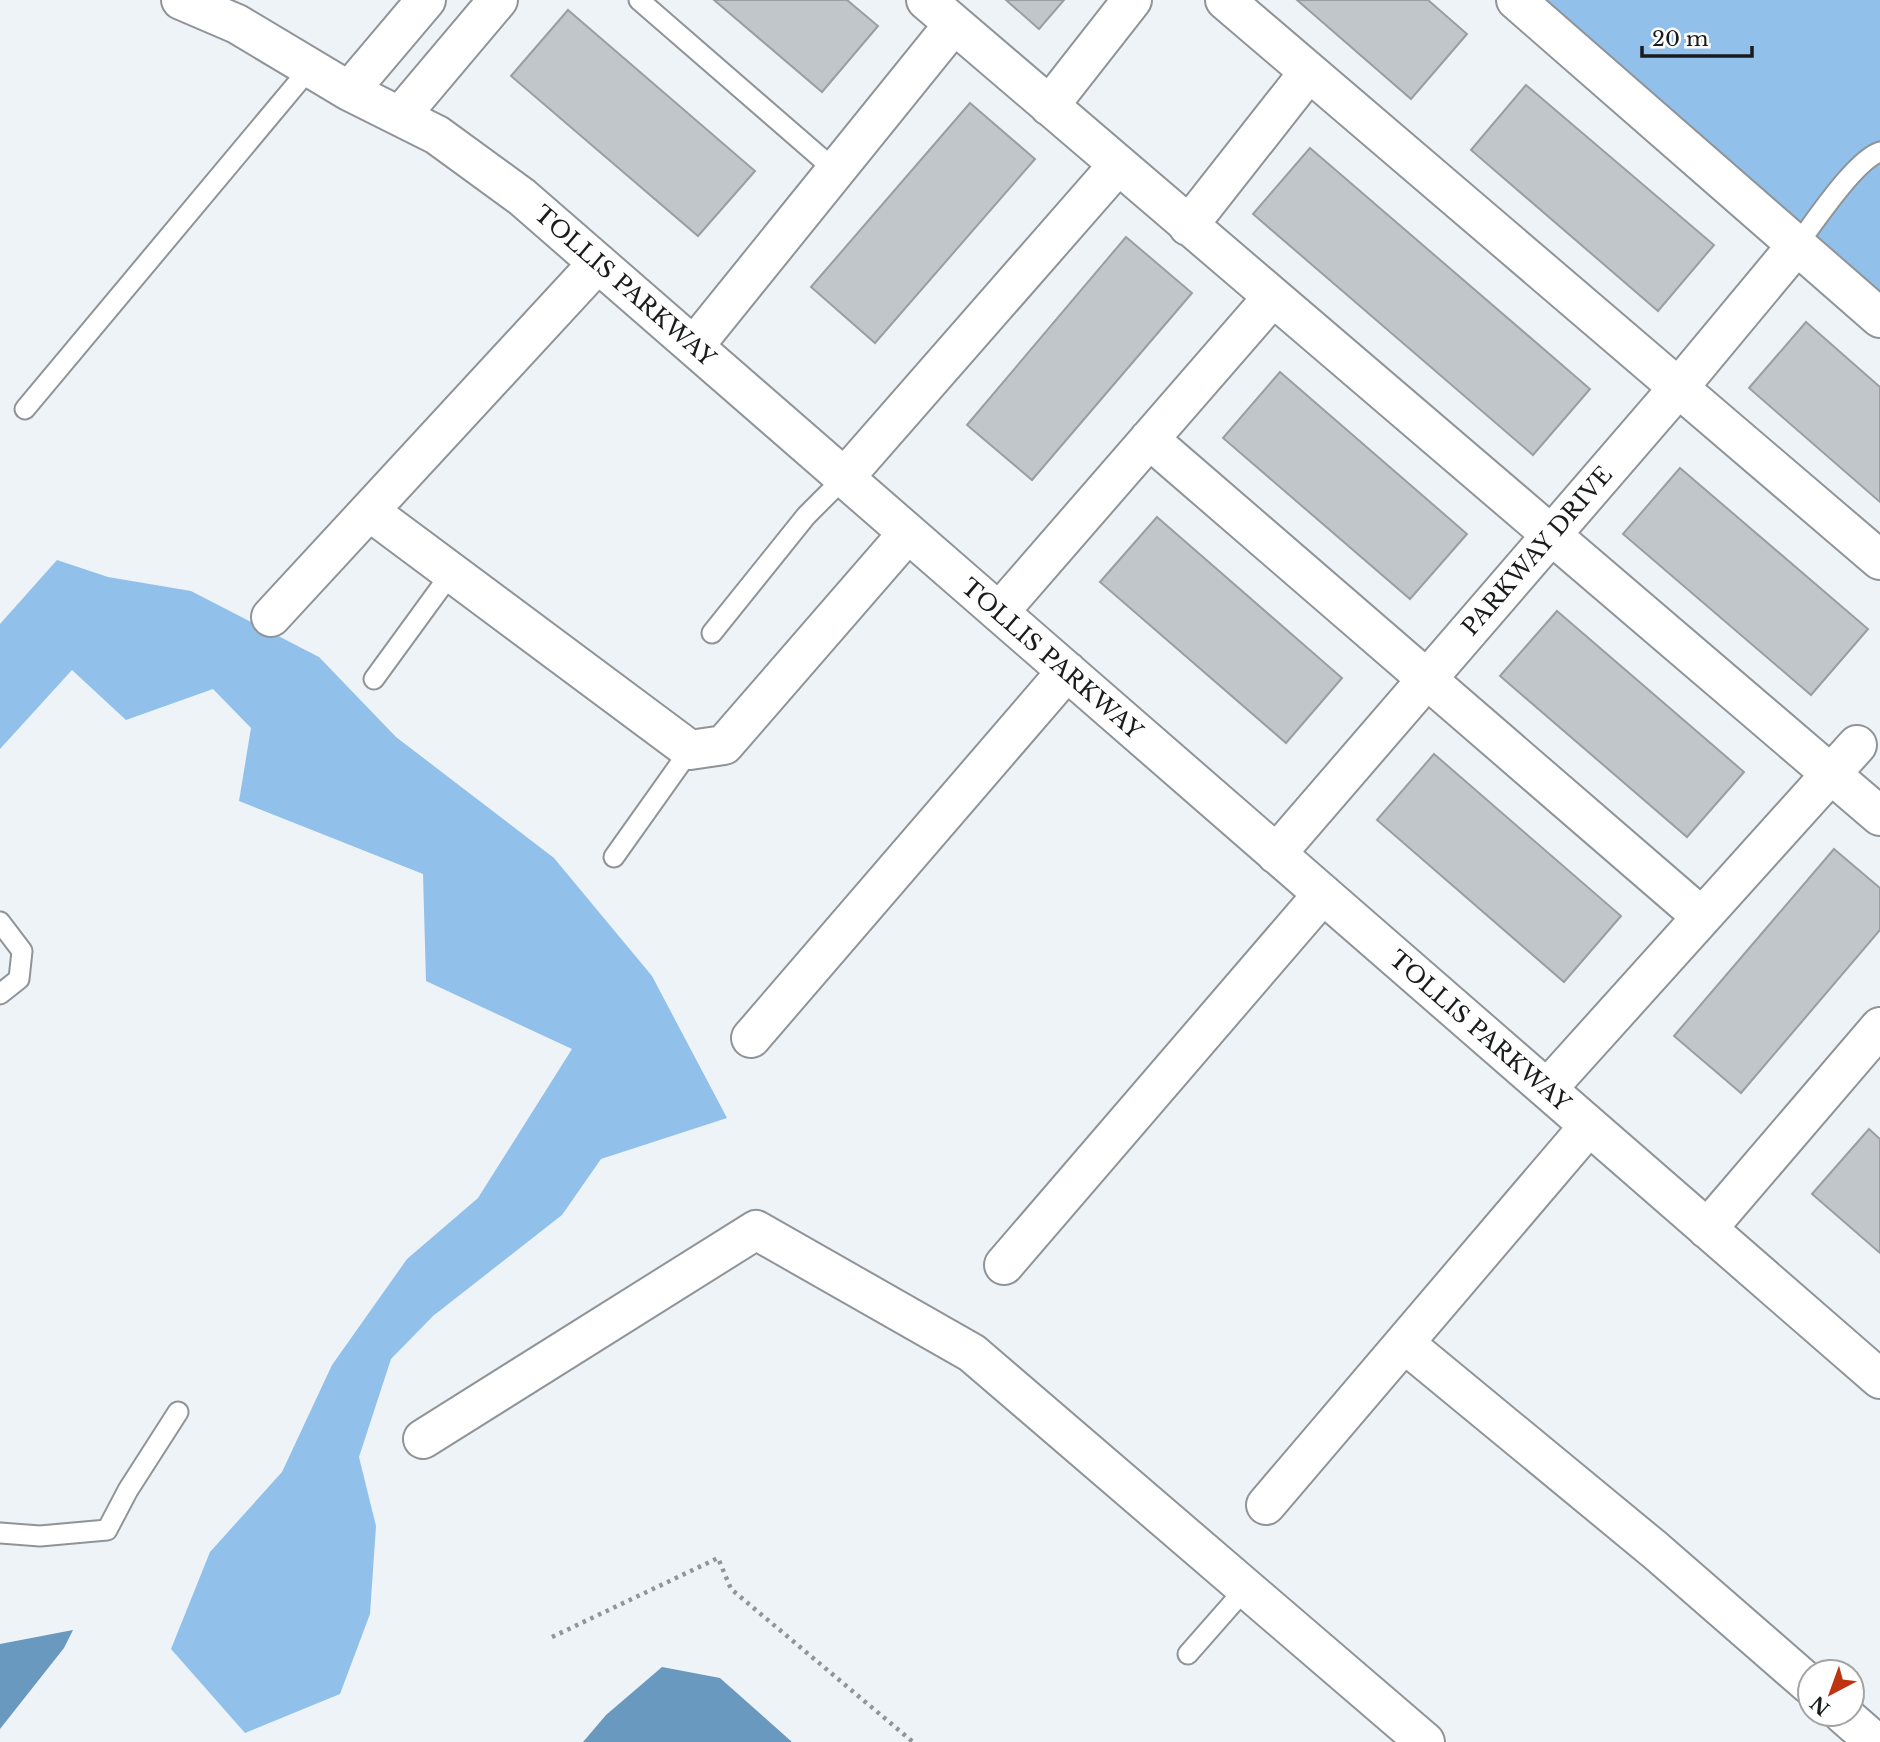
<svg xmlns="http://www.w3.org/2000/svg" width="1880" height="1742" font-family="'Libre Baskerville',serif">
  <style>
    .forest { fill: #91c1ea }
    .water { fill: #6a99c0 }
    .building { fill: #c1c6cb; stroke: #9a9ea3; stroke-width: 2 }
    .lines { fill: none; stroke-linecap: round; stroke-linejoin: round }
    .service-casing { stroke: #8f9499; stroke-width: 23 }
    .minor-casing { stroke: #8f9499; stroke-width: 42 }
    .path { stroke: #919598; stroke-width: 4.5; stroke-dasharray: 3.5 5; stroke-linecap: butt }
    .service { stroke: #fff; stroke-width: 19 }
    .minor { stroke: #fff; stroke-width: 38 }
    .labels { text-anchor: middle; dominant-baseline: central; stroke-width: 6; stroke-linejoin: round; paint-order: stroke }
    .street-label { font-size: 23px; fill: #191b1c; stroke: #fff }
  </style>
  <rect width="100%" height="100%" fill="#eef3f8"/>
  <path class="forest" d="M1536,0H1880V297Z
    M57,560L108,577L191,591L319,657L396,737L554,858L652,976L727,1118L601,1159L562,1215L433,1316L391,1359L359,1457L376,1526L370,1614L340,1694L245,1733L171,1649L210,1552L282,1472L332,1365L407,1259L478,1198L572,1049L426,981L423,874L239,801L251,728L213,689L126,720L72,670L0,749V624Z"/>
  <path class="water" d="M73,1630L64,1648L0,1729V1644Z
    M662,1667L720,1678L792,1742H583L606,1715Z"/>
  <path class="building" d="M714,0H847L878,26L822,92Z
    M1006,0H1064L1039,29Z
    M1297,0H1428L1467,34L1411,99Z
    M568,10L755,171L698,236L511,76Z
    M1526,85L1714,245L1658,311L1471,150Z
    M970,103L1035,159L875,343L811,287Z
    M1310,148L1590,389L1533,455L1253,214Z
    M1126,237L1192,293L1032,480L967,425Z
    M1806,322L1880,387V502L1749,388Z
    M1280,372L1467,534L1410,599L1223,438Z
    M1680,468L1868,629L1811,695L1623,534Z
    M1157,517L1342,678L1286,743L1100,582Z
    M1557,611L1744,772L1687,837L1500,676Z
    M1434,754L1621,916L1564,982L1377,820Z
    M1834,849L1880,888V930L1741,1093L1674,1036Z
    M1869,1129L1880,1139V1253L1812,1194Z"/>
  <g class="lines">
    <defs>
      <path id="service" d="M639,0L836,171
        M1797,245C1814,223 1855,160 1880,152
        M25,409L310,68
        M712,633L806,516L844,478
        M374,679L452,572
        M614,857L690,750
        M0,922L22,951L19,979L0,994
        M0,1533L40,1536L107,1530L128,1490L178,1412
        M1188,1654L1246,1588"/>
      <path id="minor" d="M181,0L237,24L349,91L437,135L522,197L1880,1379
        M926,0L1880,816
        M1225,0L1880,560
        M1516,0L1880,318
        M349,91L426,0
        M1049,106L1132,0
        M401,115L498,0
        M1188,226L1309,72
        M694,346L954,24
        M1149,439L1702,917
        M844,478L1118,165
        M369,511L690,750L724,745L908,533
        M999,612L1272,298
        M271,617L598,263
        M1276,854L1679,387L1797,245
        M751,1038L1067,671
        M1547,1089L1857,745
        M1707,1229L1880,1027
        M1004,1265L1323,894
        M1404,1343L1655,1550L1810,1685
        M423,1439L756,1230L972,1353L1425,1742
        M1266,1505L1589,1126
        M1843,1714L1875,1742"/>
    </defs>
    <use href="#service" class="service-casing"/>
    <use href="#minor" class="minor-casing"/>
    <path class="path" d="M552,1637L718,1558L731,1589L913,1742"/>
    <use href="#service" class="service"/>
    <use href="#minor" class="minor"/>
  </g>
  <g class="labels">
    <g class="street-label">
      <text transform="translate(625 286) rotate(41)">TOLLIS PARKWAY</text>
      <text transform="translate(1537 551) rotate(-49)">PARKWAY DRIVE</text>
      <text transform="translate(1052 659) rotate(41)">TOLLIS PARKWAY</text>
      <text transform="translate(1480 1031) rotate(41)">TOLLIS PARKWAY</text>
    </g>
  </g>
  <g transform="translate(1831 1693) rotate(221)"><circle r="33" fill="#ffffff" stroke="#a3a4a4" stroke-width="2"/>
  <path d="M0-5L12 26L0 18L-12 26Z" fill="#be3410"/>
  <text y="-10" font-size="19" font-weight="bold" text-anchor="middle" fill="#191b1c">N</text>
  </g>
  <path d="M1642 46v10h110v-10" fill="none" stroke="#191b1c" stroke-width="3.5"/>
  <text x="1652" y="46" font-size="21" fill="#191b1c" stroke="#ffffff" stroke-width="5" paint-order="stroke">20 m</text>
</svg>
